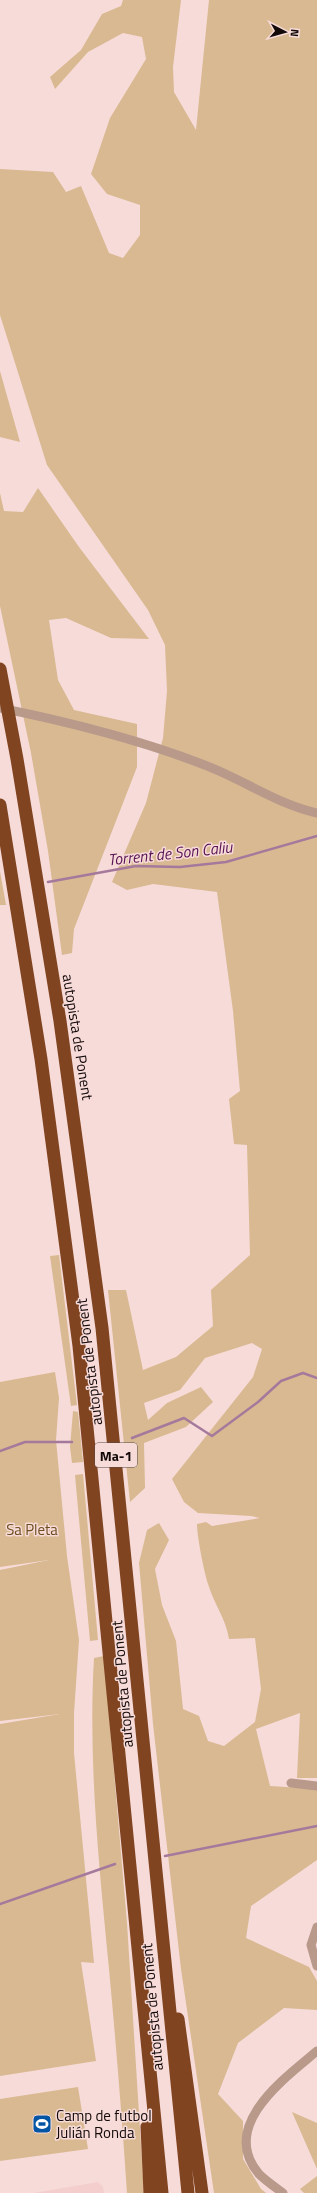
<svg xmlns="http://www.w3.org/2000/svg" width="317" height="2193" font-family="'Titillium Web',sans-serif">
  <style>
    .built { fill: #f3cecc }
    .green { fill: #d9b991 }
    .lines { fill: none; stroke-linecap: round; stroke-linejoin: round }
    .stream { stroke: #a5799c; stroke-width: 2.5 }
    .minor { stroke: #b8998a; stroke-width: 9 }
    .highway { stroke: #814421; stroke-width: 13 }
    .labels { text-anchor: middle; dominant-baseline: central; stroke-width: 3; stroke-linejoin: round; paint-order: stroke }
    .shield { fill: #f7dbd9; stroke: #574847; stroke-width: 1 }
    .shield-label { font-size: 14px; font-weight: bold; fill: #120908 }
    .street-label { font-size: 15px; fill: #120908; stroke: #f7dbd9 }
    .park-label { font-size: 15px; fill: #6e4d1e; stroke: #f7dbd9 }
    .poi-label { font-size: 15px; fill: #120908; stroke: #f7dbd9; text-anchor: start }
    .water-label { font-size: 16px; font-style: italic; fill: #591454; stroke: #f7dbd9 }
  </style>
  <rect width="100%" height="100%" fill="#f7dbd9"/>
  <path class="built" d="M98,2182L103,2187L104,2193H34Z"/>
  <path class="green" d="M123,0H181L173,67L174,92L196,130L209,0H317V1778H297L300,1713L256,1729L270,1786L317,1789V1860L251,1906L246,1938L309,1967L317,1981V2010L284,2008L238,2043L218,2094L243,2121V2159L261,2189L266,2193H214L181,1969L153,1724L139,1563L147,1530L159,1523L169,1540L155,1569L162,1605L176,1641L183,1709L199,1716L208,1741L224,1746L255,1722L261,1689L255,1638L229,1639C226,1619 214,1604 208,1584C204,1571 197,1537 197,1524L206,1522L212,1526L260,1518L251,1516L198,1513L184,1502L172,1479L253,1377L262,1349L252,1343L205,1358L180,1390L144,1403L148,1420L167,1403L201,1387L213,1402L186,1427L144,1443L145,1488L130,1502L108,1290H126L143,1370L176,1357L213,1326L211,1290L250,1255L247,1145L234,1144L229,1099L240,1091L233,1011L217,892L153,884L127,890L112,882L146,803L163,738L167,691L165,645L148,610L47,465L0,315V169L53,172L66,192L81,186L109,253L123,258L140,235V205L107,194L91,174L110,118L146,59L142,37L123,33L88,52L55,89L50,77L81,50L102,14L121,6Z
    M0,371L20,442L0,437Z
    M38,488L79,547L149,639L111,638L66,618L49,620L58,680L74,710L137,724V767L74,929L72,953L62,955L48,851L31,753L0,606V493L4,511L23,512Z
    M0,871L6,905H0Z
    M59,1255L77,1405L71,1406L50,1256Z
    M55,1372L59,1398L56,1440L67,1556L79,1640L74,1713V1753L94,1963L81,1962L96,2061L0,2076V1724L60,1714L0,1721V1570L49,1560L0,1567V1382Z
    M73,1411L78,1412L83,1462L72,1463L70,1447Z
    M83,1474L98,1640L90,1641L75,1475Z
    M104,1656L127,1923L144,2193H127C122,2118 116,2044 109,1969C99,1865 88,1762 94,1658Z
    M78,2087L88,2149L0,2161V2099Z
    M292,2112L317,2123V2169Z
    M317,2176V2193H304L300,2189Z"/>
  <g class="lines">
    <path class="stream" d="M48,882L136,866L180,867L226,862L317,836
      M132,1438L184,1418L212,1436L258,1402L281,1381L303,1373L317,1378
      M0,1451L25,1442H72
      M165,1856L317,1826
      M0,1904L115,1864"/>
    <path class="minor" d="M0,708C69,722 137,739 202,764C241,778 276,804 317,813
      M291,1783L317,1786
      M317,1927L311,1945L317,1966
      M283,2193C275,2187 266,2181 259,2174C218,2126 285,2078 317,2051"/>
    <path class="highway" d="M0,669L17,759L60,1021L102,1328L188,2193
      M0,805L41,1059L79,1346L162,2193
      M178,2019L202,2193
      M147,2127L150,2193"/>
  </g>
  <defs>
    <symbol id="stadium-square" viewBox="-11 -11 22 22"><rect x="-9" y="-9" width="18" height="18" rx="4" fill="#0456a5" stroke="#f7dbd9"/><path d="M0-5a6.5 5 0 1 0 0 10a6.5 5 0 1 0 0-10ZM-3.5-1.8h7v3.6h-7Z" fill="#fff"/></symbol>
  </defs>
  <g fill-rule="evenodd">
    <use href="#stadium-square" x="31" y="2113" width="22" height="22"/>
  </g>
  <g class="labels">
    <rect class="shield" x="95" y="1443" width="42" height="24" rx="3"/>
    <g class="shield-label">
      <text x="116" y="1455">Ma-1</text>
    </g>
    <g class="street-label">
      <text transform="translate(78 1037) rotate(81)">autopista de Ponent</text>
      <text transform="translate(89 1362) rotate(-97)">autopista de Ponent</text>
      <text transform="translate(122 1684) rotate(-95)">autopista de Ponent</text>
      <text transform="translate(152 2007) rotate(-95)">autopista de Ponent</text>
    </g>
    <g class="park-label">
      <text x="32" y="1529">Sa Pleta</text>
    </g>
    <g class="poi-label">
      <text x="56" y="2115">Camp de futbol<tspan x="56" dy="17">Julián Ronda</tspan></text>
    </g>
    <g class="water-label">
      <text transform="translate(170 853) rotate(-6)">Torrent de Son Caliu</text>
    </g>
  </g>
  <g transform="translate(285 32) rotate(96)" stroke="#f7dbd9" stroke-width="3" paint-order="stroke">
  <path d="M0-3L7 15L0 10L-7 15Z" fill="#120908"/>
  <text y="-6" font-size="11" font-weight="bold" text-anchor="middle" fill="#120908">N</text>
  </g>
</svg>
